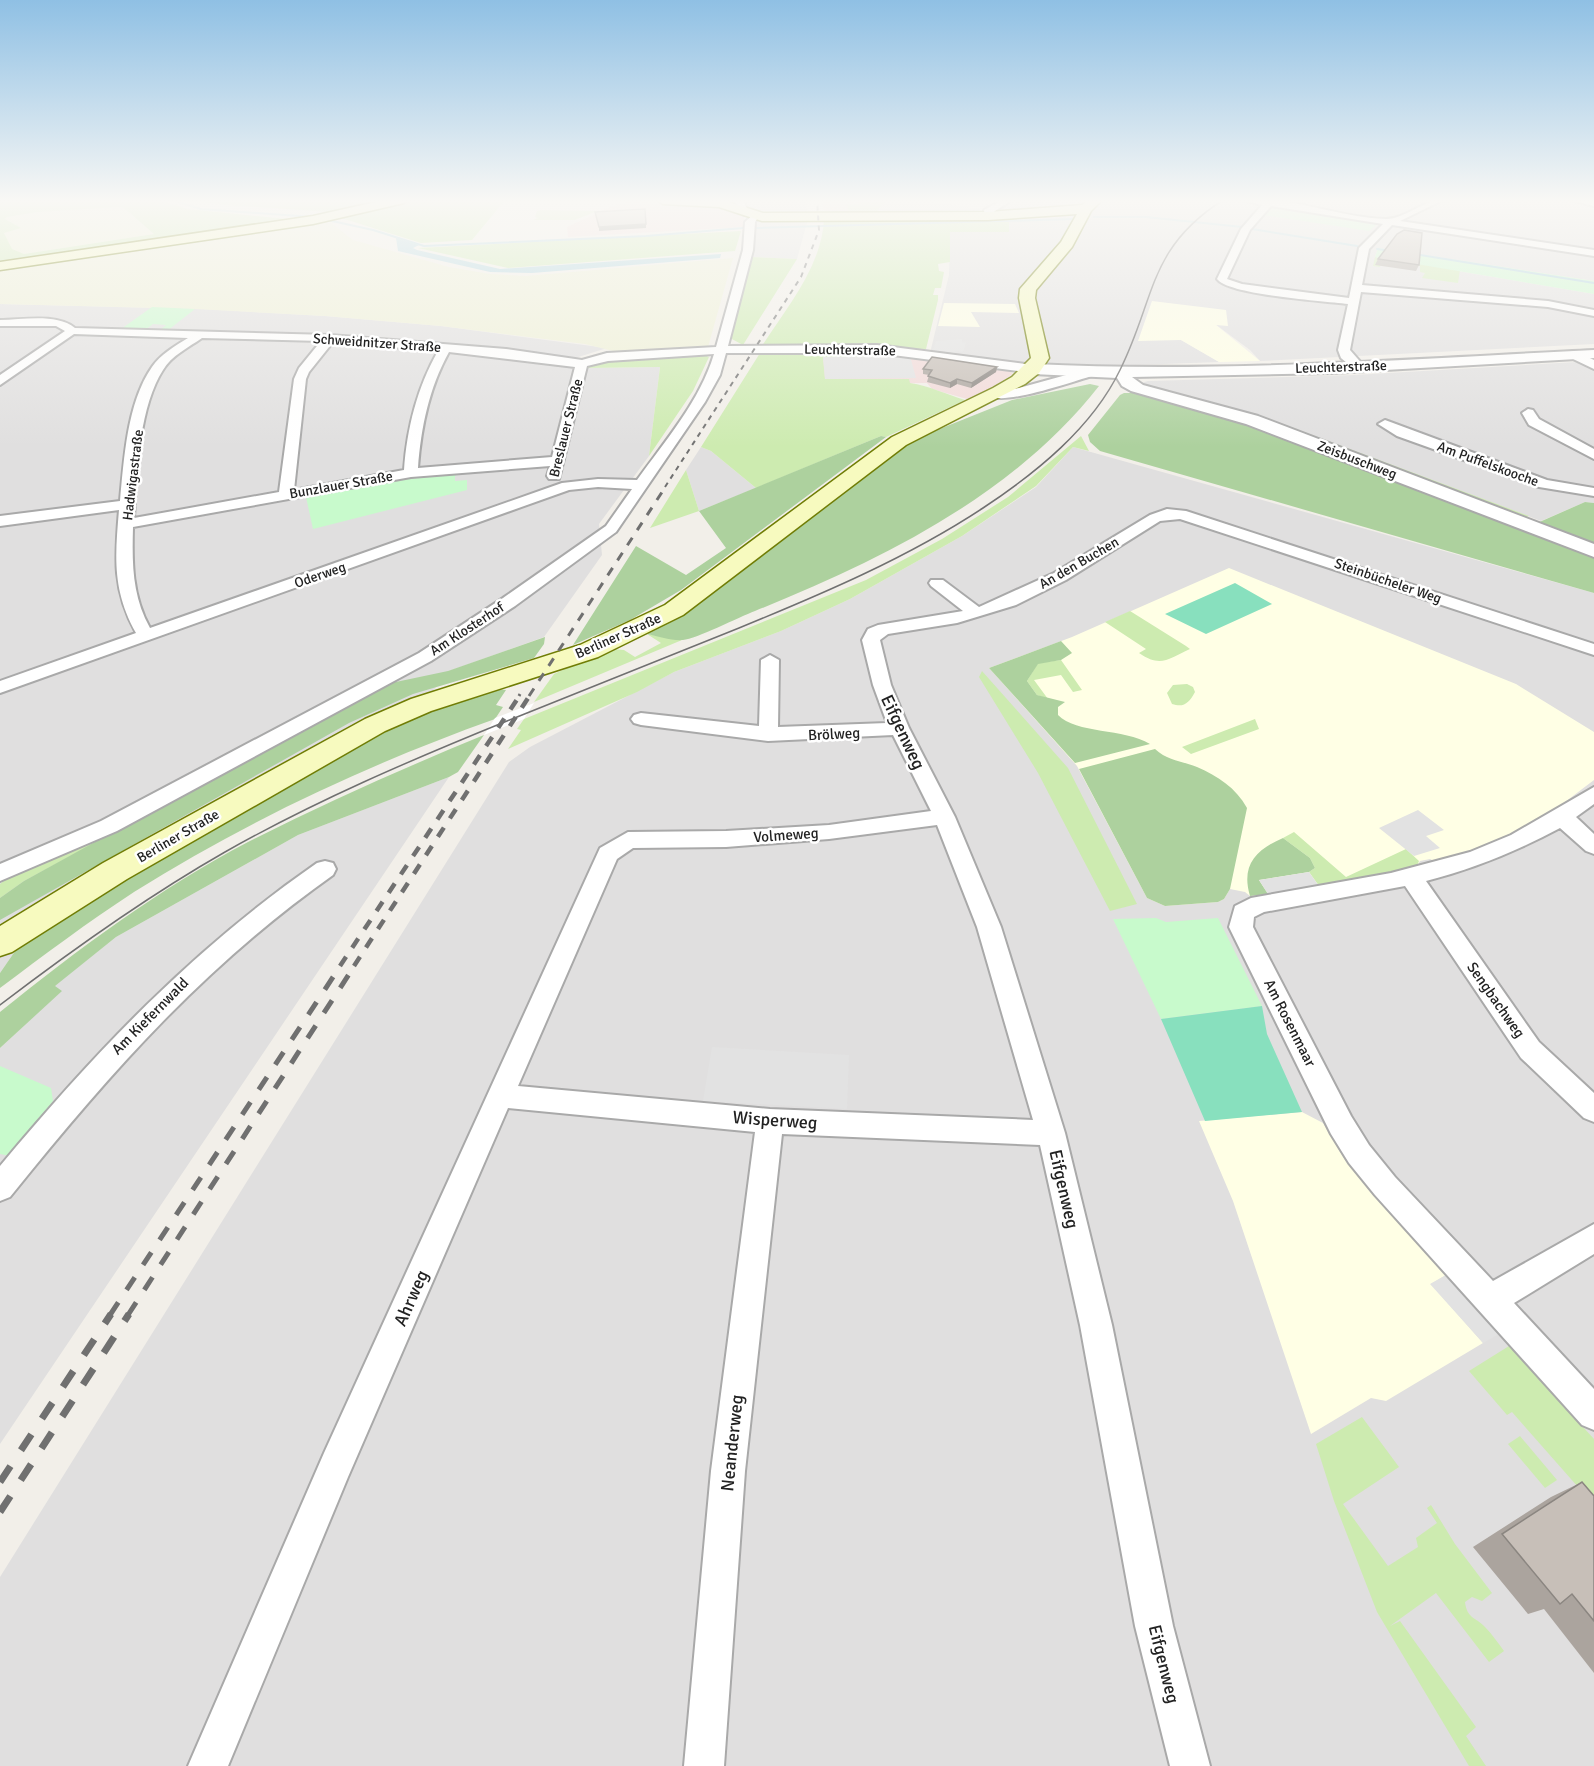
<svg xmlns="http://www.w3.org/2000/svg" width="1594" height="1766" font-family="Signika,sans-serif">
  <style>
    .residential { fill: #e0dfdf }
    .commercial { fill: #f2dad9 }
    .education { fill: #ffffe5 }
    .farmland { fill: #eef0d5 }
    .grass { fill: #cdebb0; fill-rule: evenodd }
    .forest { fill: #add19e }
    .park { fill: #c8facc }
    .pitch { fill: #88e0be }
    .parking { fill: #e2e2e2 }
    .water { fill: #aad3df }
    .pier { fill: #fff }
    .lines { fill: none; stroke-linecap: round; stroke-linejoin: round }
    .stream { stroke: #aad3df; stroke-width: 2 }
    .minor-casing { stroke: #a9a9a9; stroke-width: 4 }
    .tertiary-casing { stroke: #a9a9a9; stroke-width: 4 }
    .secondary-casing { stroke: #707d05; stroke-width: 3 }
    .minor { fill: #fff; fill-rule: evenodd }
    .tertiary { fill: #fff; fill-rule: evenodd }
    .secondary { fill: #f7fabf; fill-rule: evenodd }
    .tram { stroke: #707070; stroke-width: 1.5 }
    .rail-far4 { stroke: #707070; stroke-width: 2; stroke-dasharray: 5 5; stroke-linecap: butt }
    .rail-far3 { stroke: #707070; stroke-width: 3; stroke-dasharray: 9 9; stroke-linecap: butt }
    .rail-far2 { stroke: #707070; stroke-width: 4.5; stroke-dasharray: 11 11; stroke-linecap: butt }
    .rail-far1 { stroke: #707070; stroke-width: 5; stroke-dasharray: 15 15; stroke-linecap: butt }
    .rail { stroke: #707070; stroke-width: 7; stroke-dasharray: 19 19; stroke-linecap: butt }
    .wall { fill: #aba49e }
    .shaded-wall { fill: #8b8681 }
    .building { fill: #c7bfb8; stroke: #8b8681; stroke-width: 1.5 }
    .labels { text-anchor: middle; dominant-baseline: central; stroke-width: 5; stroke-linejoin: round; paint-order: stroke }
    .far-street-label { font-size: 14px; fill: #222; stroke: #fff }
    .street-label { font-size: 15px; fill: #222; stroke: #fff }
    .near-street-label { font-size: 18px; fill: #222; stroke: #fff }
  </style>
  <rect width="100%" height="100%" fill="#f2efe9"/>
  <path class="residential" d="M615,200H804L809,216H744L700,203Z
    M1012,200H1594V281L1378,248L1375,257L1594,294V344L1260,361L1250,350L1215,324L1226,310L1138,340H1181L1219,362L1082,367L1024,365L930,353L949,275L950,231H1009V222H985L979,217H988Z
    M767,219H808L797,259L750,257L756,221Z
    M0,304L202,309L325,316L441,326L607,348L572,359L586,368L660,367L649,456L599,524L602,555L544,637L449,671L411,718L20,944L0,973Z
    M1594,361V503L1585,502L1541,521L1264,417L1259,419L1141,383L1148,381L1354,375Z
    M701,447L711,451L756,488L699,511L686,470Z
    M1073,447L1594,593V1766H0V1577L509,762L530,747L674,672L781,631L850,599L962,536L1036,487Z
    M449,777L0,1444V1048L61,991L54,986L116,937L298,835Z"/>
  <path class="commercial" d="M822,200H865L849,213L825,215Z
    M631,201L714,206L744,216V227L568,237L567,227L610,207Z
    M915,356L1008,369L1013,374L976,398L967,399L932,389L927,383L812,384L809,357Z"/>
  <path class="education" d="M1152,301L1226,310L1228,326L1216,325L1260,361L1219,362L1181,340L1138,341Z
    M944,303L1015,304L1019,313L971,312L980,327L938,326Z
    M1229,568L1516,684L1594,732V780L1540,821L1473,850L1436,862L1430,859L1420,861L1416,868L1319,886L1260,880L1268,894L1250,896L1245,892L1230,889L1224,899L1218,902L1165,906L1147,898L1077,766L989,668L1072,637Z
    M1302,1112L1323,1123L1345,1160L1446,1275L1431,1284L1483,1343L1386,1401L1371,1398L1311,1434L1233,1201L1199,1121Z"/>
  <path class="farmland" d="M119,207L124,208L154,234L24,254L12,250L3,232L20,228L4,218L7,217L38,212Z
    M319,222L331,223L353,240L449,267L490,274L526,276L733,258L708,347L617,352L585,344L441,326L325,316L195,309L0,304V271Z"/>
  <path class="grass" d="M0,200H160L187,209L297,220L0,262ZM119,207L124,208L154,234L24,254L12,249L4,233L21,228L5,219L7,217L38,212Z
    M186,200H384L330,212L227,205Z
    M405,200H505L472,240L421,243L338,217Z
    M865,200H887L877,211L883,214L849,213L847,204H859Z
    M541,210L597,211L575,220H533L538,218L535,217L537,211Z
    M979,217L985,222H1009V232H950V262L938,264L939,271L944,272L941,288H935L933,295H938V300L926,349L762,346C787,307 822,266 824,219Z
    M741,231L735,251L508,268L418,248Z
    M750,257L797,259L743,345L730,338Z
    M1375,257L1460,270L1458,283L1422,278L1425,273L1420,272V266L1381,262L1380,267L1373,266Z
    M859,352L915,356L916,358L823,357L825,379H909L910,383C929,386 946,394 965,400L886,437L881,436L756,488L711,451L701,447L760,353Z
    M704,355L709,357L693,391L649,456L660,367L586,368C597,356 683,356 704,355Z
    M1264,417L1529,516L1520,519L1259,419Z
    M1081,436L1089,451L1073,447L1036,486L962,536L850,599L781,631L674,672L637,692L508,749L521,730L517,729L524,719L866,580L942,539L1008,497Z
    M686,470L699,511L650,528Z
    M1130,611L1186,646L1190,649C1168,659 1161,668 1139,653L1146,649L1105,622Z
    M647,634L682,640L534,702L554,674L576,664L613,649L624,650L635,657L661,643Z
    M1061,660L1082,690L1073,692L1061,675L1034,680L1048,699L1037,695L1027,681L1038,663Z
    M982,671L1068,768L1137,904L1110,911L1038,773L979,677Z
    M1187,684L1193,687L1195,692C1189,703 1184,708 1172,704L1167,693L1173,685Z
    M1255,719L1259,729L1191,754L1182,747Z
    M137,820L24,881L0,898V884L7,878Z
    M1294,832L1346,877L1406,849L1419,861L1416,868L1319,886L1309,872L1315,868L1310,858L1283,838Z
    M1509,1346L1594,1439V1516L1578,1487L1512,1412L1507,1415L1469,1371Z
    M1362,1417L1399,1467L1343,1504L1388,1566L1418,1547L1416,1538L1437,1523L1427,1508L1431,1505L1455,1544L1492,1593L1482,1601L1472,1597L1465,1602C1467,1619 1476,1617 1485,1627C1492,1634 1498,1643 1504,1651L1489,1662L1436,1593L1390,1626L1400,1621L1476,1727L1466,1736L1486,1766H1469L1377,1612L1334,1501L1316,1444Z
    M1520,1436L1557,1480L1545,1488L1508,1444Z"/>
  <path class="forest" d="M1090,384L1099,386C1013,496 881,560 755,611C739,617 696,639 683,640C672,641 657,636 647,634L704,600L917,438L1012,400Z
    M1124,393H1136L1227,415L1594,556V593L1100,451L1090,442L1088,435L1120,395Z
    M881,436L886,437L681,590L630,620L573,645L636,546L686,575L726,548L699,511Z
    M1585,502L1594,503V546L1535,524Z
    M545,637L544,644L534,658L413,694L349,723L0,920V898L24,881L297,731L391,683L448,671Z
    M1061,641L1072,653L1061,660L1038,664L1027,681L1037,695L1065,702L1058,707V715C1076,734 1124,728 1150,744L1075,763L989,668Z
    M497,689L506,690L496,705L503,707L495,719C369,764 247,821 134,892C88,922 44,955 0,988V973L20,944L103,891L367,738L426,712Z
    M484,735L458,772L449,777L298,835L116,937L55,986L62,991L0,1048V1012C77,950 160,888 248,842C325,803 404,768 484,735Z
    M1155,749C1168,761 1182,761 1197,767C1218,776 1236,788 1247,808L1230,889L1224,899L1218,902L1165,906L1147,898L1079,769Z
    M1283,838L1310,858L1315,868L1309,872L1259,880L1268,894L1250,896C1241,866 1255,850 1283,838Z"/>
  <path class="park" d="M1271,206L1380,222L1369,231L1263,215Z
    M1378,248L1594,281V294L1375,257Z
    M152,307L195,309L167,331H159L166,325L153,324L145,330L121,329Z
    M459,474L455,476V481L467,480V490L313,529L306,497L408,479Z
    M1156,918L1166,922L1218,918L1262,1006L1161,1019L1113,919Z
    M0,1066L51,1088L53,1101L10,1156L0,1154Z"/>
  <path class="pitch" d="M1235,583L1272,604L1206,634L1165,614Z
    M1262,1006L1267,1034L1302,1112L1205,1121L1161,1019Z"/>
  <path class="parking" d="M887,200H924L983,210L973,215L884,214L876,212Z
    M962,339V342L966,343L963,352L955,351L953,356L932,353L936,341Z
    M910,356L916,378L825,379L823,357Z
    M1418,810L1444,830L1426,836L1440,848L1414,856L1379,828Z
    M1309,872L1319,886L1268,894L1259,880Z
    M712,1047L849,1055L847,1109L703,1101Z
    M1446,1275L1499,1334L1483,1343L1430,1284Z"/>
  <path class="water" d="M396,238L419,245L413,248L417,250L500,269L721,254L720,258L532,273L490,272L398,251Z"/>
  <path class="pier" d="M534,703L524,719L484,735L495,718Z"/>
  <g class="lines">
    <path class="stream" d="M172,200L201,209L313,217
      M1094,217H1146L1242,227
      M323,219L373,230L424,246L646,236L743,228
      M756,228L1074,219
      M1252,229L1357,246
      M1377,249L1392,251
      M1414,254L1594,283"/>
    <defs>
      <path id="minor" d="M733,200H743L750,215H744Z
        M1002,200H1012L992,213L991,218H985L984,210Z
        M1243,200C1290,195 1338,218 1386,219C1405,219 1423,200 1443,200L1400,221L1594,250V256L1392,225L1369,249L1362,285L1548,301L1594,310V316L1548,307L1361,292L1350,350L1364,366L1354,369L1341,358L1338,350L1348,304C1323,301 1229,295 1217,279L1241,229L1262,205ZM1271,206L1383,224L1359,248L1349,298L1242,284L1227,279L1250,230Z
        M1571,200H1594V206Z
        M755,213L759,216L755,222L753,250L728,346L877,345L1033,365L1039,369L1033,373L877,353H726L720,375L705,402L616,532L515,606L431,661L117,831L0,881V864L101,821L419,653L503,598L606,526L632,489L598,487L569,490L0,693V681L136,633C112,590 115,557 119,510L0,526V516L120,501C124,459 127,403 152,367C161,354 175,346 188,338L74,334L0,385V375L65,331L56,326H0V320C23,320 56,313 75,328L330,335L506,349L582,360L607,353L716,347L743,250L745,222ZM202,338L321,341L299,368L294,379L279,492L134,518C136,476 139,407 163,370C171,356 189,347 202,338ZM333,342L438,351C417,388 407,428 404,470L294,490L306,379L309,372ZM449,352L575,367L552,457L418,468C421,427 429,388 449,352ZM714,354C700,401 665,441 637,480L598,479L562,483L150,628C132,596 132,563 133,527L411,477L550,466L547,476L549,479H559L587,366L608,361Z
        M1575,351L1594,360V369L1571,358V352Z
        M1088,369L1094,373L1092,376C1074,381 1001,407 989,395L991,392L1019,388Z
        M1528,409L1533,410L1539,419L1594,449V459L1529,425L1522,413Z
        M1385,420L1547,480L1594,488V496L1539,487L1397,436L1378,424Z
        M1167,509L1186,511L1594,644V655L1180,519L1160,521L1066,580L1016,605L957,623L888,634L880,640L891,685L909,728L955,817L1001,927L1065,1133L1112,1325L1173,1626L1210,1766H1170L1135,1626L1080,1325L1040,1145L782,1134L745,1471L724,1766H684L711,1471L755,1132L508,1108L348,1477L228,1766H188L324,1453L600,848L628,832L726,831L829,825L931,811L893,735L768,741L641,725L634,723L631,719L634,715L641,713L759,726L761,660L770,655L779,660L778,727L887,723L873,685L862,640L868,629L878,625L963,611L931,586L929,583L931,580H943L979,607L1054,573L1150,515ZM937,825L977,927L1033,1120L770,1109L518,1086L617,859L633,848L726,847L829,839Z
        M1594,787V804L1576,817L1594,834V854L1586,851L1560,828C1517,851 1473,869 1426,881L1539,1042L1594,1093V1122L1584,1118L1521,1058L1405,886L1264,912L1254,917L1253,927L1351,1116L1369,1145L1395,1177L1493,1281L1594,1224V1254L1514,1303L1594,1389V1430L1582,1425L1375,1195L1349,1163L1331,1134L1229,927L1235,906L1251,898L1391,873L1470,852L1511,835Z
        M325,861L333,863L336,869L333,875C203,967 109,1074 10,1197L0,1201V1166C96,1051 193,949 317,863Z"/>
      <path id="tertiary" d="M1594,350V358L1332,373L1132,377L1143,385L1258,416L1594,544V557L1246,424L1131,391L1122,386L1117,378L1033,374L1025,369L1033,364C1220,373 1407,359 1594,350Z"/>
      <path id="secondary" d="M385,200H406L404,203L313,224L0,270V262L313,216Z
        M657,200H722L763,213L988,212L1082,205L1089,200H1102L1091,211L1072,247L1036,290L1035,298L1049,358L1039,373L1025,384L906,445L683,615L598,657L431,711L385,731L127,879L12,952L0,956V926L103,863L365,719L411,699L580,645L665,605L892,437L993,388L1012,377L1031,358L1019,298L1020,289L1061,242L1077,214L988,220L762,221L719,207L663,204Z"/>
    </defs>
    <use href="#minor" class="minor-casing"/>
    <use href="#tertiary" class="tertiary-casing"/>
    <use href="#secondary" class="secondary-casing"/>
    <use href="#minor" class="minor"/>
    <use href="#tertiary" class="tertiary"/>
    <use href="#secondary" class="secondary"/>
    <path class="tram" d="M0,1005C72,950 146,897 225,852C315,801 411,760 507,721C584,690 661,659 739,628C822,594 907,558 983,508C1036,473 1092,428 1120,370C1156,298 1147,249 1223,200"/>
    <path class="rail-far4" d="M665,487L801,277L819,230L817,200"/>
    <path class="rail-far3" d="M519,696L520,694
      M529,696L666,486"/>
    <path class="rail-far2" d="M340,966L520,695
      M354,966L530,695"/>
    <path class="rail-far1" d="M110,1315L341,965
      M128,1315L355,965"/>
    <path class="rail" d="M0,1482L111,1314
      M0,1512L129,1314"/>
  </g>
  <path class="wall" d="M1378,259L1419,265L1416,271L1375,265Z
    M997,367L996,372L971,388L957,384L950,388L927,382L929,375L923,374V369Z
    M1582,1482L1594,1496V1673L1544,1609L1528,1614L1473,1547L1551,1497Z"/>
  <path class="shaded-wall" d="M646,224V228L599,231V227Z
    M997,367L996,372L971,388L972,383Z
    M957,379V384L950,388V383Z"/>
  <path class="building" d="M645,209L646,224L599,227L595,212Z
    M1404,230L1422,233L1419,265L1378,259L1397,234Z
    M932,357L997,367L972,383L957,379L950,383L928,376L932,370L923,369Z
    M1582,1482L1594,1496V1621L1572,1594L1560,1604L1502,1534Z"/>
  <linearGradient id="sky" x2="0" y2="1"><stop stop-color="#8fc0e4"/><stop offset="0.45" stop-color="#f9f8f5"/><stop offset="1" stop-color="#f9f8f5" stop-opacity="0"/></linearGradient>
  <rect width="1594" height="447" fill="url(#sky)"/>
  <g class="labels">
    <g class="far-street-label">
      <text transform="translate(377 343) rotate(4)">Schweidnitzer Straße</text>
      <text transform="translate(850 350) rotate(1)">Leuchterstraße</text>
      <text transform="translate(1341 367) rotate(-2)">Leuchterstraße</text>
      <text transform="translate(566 428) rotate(-76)">Breslauer Straße</text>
      <text transform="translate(1357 460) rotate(21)">Zeisbuschweg</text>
      <text transform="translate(1488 464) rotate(20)">Am Puffelskooche</text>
      <text transform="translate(133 475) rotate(-83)">Hadwigastraße</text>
      <text transform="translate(341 485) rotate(-10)">Bunzlauer Straße</text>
      <text transform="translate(1079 563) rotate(-30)">An den Buchen</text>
      <text transform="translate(320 575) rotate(-19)">Oderweg</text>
      <text transform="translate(1388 581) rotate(19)">Steinbücheler Weg</text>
      <text transform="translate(467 629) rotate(-33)">Am Klosterhof</text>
      <text transform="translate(618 636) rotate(-24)">Berliner Straße</text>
      <text transform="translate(178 836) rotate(-30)">Berliner Straße</text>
    </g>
    <g class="street-label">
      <text transform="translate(834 734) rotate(-3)">Brölweg</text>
      <text transform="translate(786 835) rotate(-4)">Volmeweg</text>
      <text transform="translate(1496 1000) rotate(55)">Sengbachweg</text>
      <text transform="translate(150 1016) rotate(-45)">Am Kiefernwald</text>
      <text transform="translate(1290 1023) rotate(63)">Am Rosenmaar</text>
    </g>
    <g class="near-street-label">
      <text transform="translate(903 732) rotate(65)">Eifgenweg</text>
      <text transform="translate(775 1120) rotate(4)">Wisperweg</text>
      <text transform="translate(1064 1189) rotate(77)">Eifgenweg</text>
      <text transform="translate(411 1298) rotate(-66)">Ahrweg</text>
      <text transform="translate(732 1443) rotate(-84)">Neanderweg</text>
      <text transform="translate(1164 1664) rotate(76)">Eifgenweg</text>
    </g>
  </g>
</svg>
